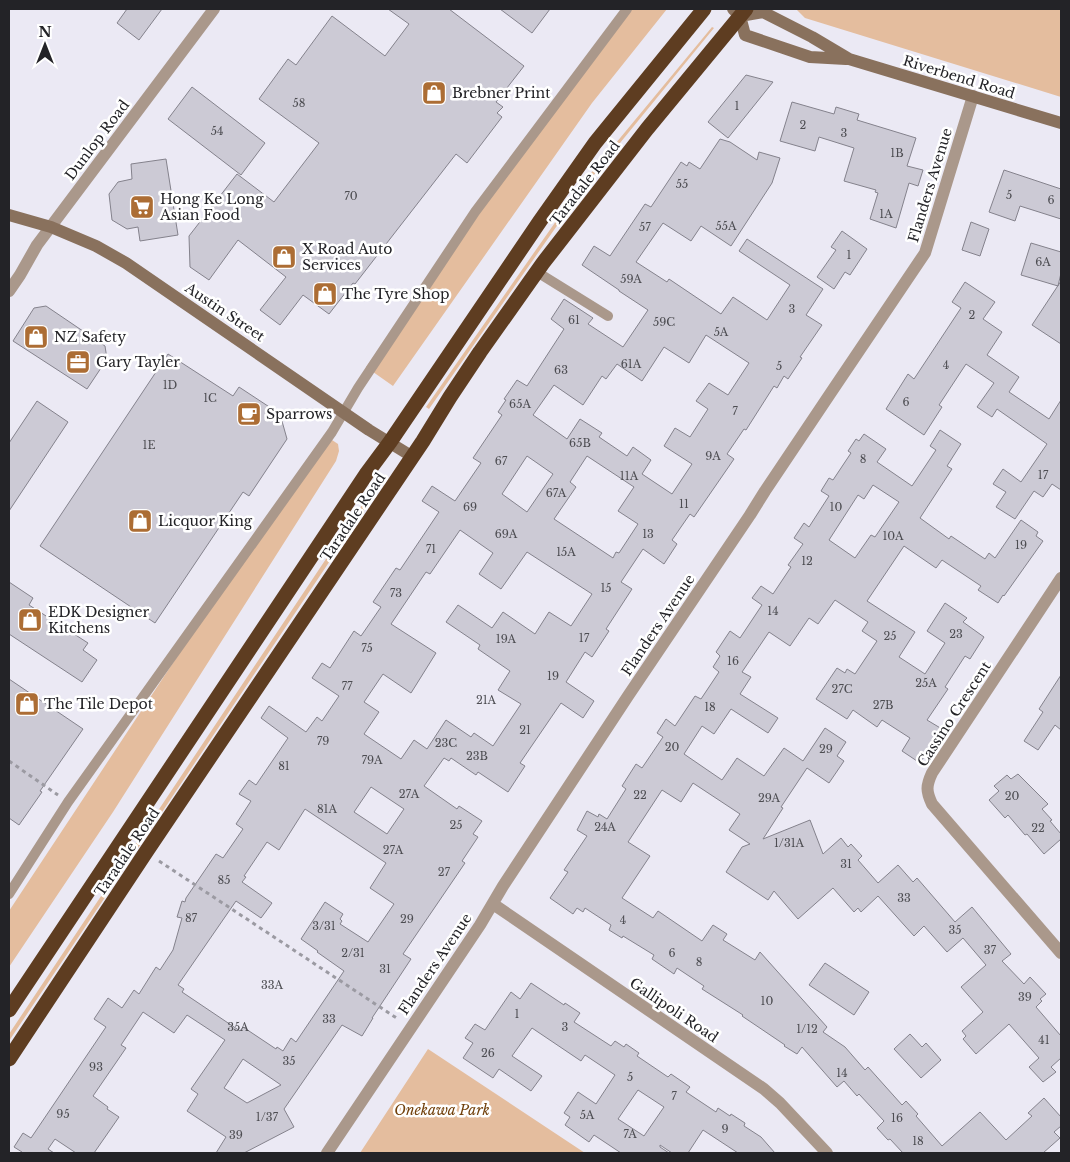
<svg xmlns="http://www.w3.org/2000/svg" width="1070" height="1162" font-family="'Libre Baskerville',serif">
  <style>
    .green { fill: #e4bd9e }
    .building { fill: #cccad5; stroke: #84828c; fill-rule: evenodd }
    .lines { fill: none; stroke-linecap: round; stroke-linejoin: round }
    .path { stroke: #9b9aa2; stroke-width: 3; stroke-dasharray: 4 4; stroke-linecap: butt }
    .lane { stroke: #aa988b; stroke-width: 10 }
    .street { stroke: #aa988b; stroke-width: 12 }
    .secondary { stroke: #89715d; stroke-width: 12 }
    .highway { stroke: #5e3d21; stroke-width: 15 }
    .labels { text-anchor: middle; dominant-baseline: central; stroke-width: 5; stroke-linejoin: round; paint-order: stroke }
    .number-label { font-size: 11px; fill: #4d4d52 }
    .street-label { font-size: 14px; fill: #232327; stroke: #fff }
    .poi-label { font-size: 14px; fill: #232327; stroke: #fff; text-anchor: start }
    .park-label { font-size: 14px; font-style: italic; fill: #71400b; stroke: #fff }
  </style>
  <rect width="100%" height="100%" fill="#ebe9f4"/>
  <path class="green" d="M625,9H667L592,103L393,386L366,367L539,124Z
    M796,9H1061V97L805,18Z
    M712,27L714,28L584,187L429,409L426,407L582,184Z
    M332,440L338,444L339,451L336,461L113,812L9,967V911L313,451Z
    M378,481L382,483L9,1041V1034Z
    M428,1049L585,1153H360Z"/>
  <path class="building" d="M127,9H162L139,40L117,23Z
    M388,9H449L524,66L496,102L503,107L497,113L502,117L467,163L456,154L355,284L353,283L329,314L303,295L280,325L260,310L286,277L238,240L209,280L190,267L189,236L237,174L274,202L319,143L259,99L288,59L296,65L332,16L385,56L409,24Z
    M500,9H550L532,33Z
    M746,75L773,82L728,138L708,122Z
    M192,87L265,143L241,175L168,119Z
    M792,102L834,114L836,107L859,114L857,120L916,138L907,166L923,170L918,186L909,183L896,228L870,219L878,193L875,192L876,190L844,181L854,148L819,137L815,151L780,141Z
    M720,139L730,142L757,160L759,152L780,158L772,183L731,246L701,226L691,241L663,223L636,262L667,282L669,279L721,314L733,297L767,320L790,285L739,251L747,239L823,289L806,315L822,325L800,357L802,358L788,379L784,376L777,388L774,386L746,430L744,429L727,454L734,459L694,517L690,514L672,540L677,544L664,564L643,549L621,582L632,589L606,629L609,631L592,657L585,652L566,682L594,701L583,718L561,703L520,763L525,766L508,792L478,772L476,775L451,758L449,761L444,758L424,786L457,809L459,806L482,821L473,834L478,837L462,861L465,863L403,954L411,959L372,1018H373L362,1036L342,1025L284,1109L294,1127L244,1153H216L226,1137L187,1111L198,1094L191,1089L225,1040L187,1015L174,1033L143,1012L121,1045L126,1048L93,1096L108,1107L107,1109L119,1117L94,1153H76L55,1139L48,1149L54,1153H21L22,1152L14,1147L23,1133L31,1138L106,1027L94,1019L108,998L122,1008L134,990L139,994L156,967L160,970L173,950L182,918L177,917L182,901L185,902L186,898L216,854L223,858L243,829L236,824L251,801L239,794L249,780L256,785L288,738L261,718L269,706L306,732L317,717L322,721L339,696L312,678L322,663L330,668L354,631L361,636L381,607L373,602L396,568L400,570L439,512L422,501L432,486L455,501L481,463L473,458L502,415L498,412L506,400L504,399L517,380L527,386L564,329L551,319L564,299L593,318L588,324L623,347L648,310L619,291V290L582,265L594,246L610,256L645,204L651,207L681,162L687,166L689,162L700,169ZM706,335L749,363L728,395L709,383L696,401L708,409L690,437L675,428L664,446L692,464L672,494L642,474L651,460L633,447L627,456L599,437L602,433L580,419L567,439L533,415L554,385L583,405L602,376L606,379L617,364L642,381L664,347L689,363ZM527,456L553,474L527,512L502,494ZM587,456L634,487L618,511L638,524L619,553L616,552L613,558L554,519L576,487L570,482ZM460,530L493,553L479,574L501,589L527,552L592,594L571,626L549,612L535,634L503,612L492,628L458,605L446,622L480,645L478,649L510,671L498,690L521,704L493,746L474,733L471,737L446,720L427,749L414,740L401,759L364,734L379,712L364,702L383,674L411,693L436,653L391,624L426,572L430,574ZM371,787L404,809L387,834L354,812ZM305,809L386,863L370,888L394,904L368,942L340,924L342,921L340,919L343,914L325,902L301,939L318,951L317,952L344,971L296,1042L291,1038L283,1051L277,1047L276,1049L243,1027L240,1031L182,992L184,989L178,985L236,901L261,918L272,903L242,882L246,877L244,876L267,842L279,850ZM243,1059L281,1085L247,1103L224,1088Z
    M166,159L178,235L140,241L138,227L127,229L112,220L109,194L118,182L132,179L131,164Z
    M1004,170L1061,189V219L1020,206L1015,221L989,212Z
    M971,222L989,229L980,256L962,250Z
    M842,231L867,249L850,275L845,272L834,289L817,277L836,250L831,247Z
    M1031,243L1061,252V273L1058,286L1021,275Z
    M1061,281V344L1032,325Z
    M965,282L995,302L983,319L1002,332L987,355L1019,377L1009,392L1049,419L1061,400V490L1052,484L1043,497L1034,491L1015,519L996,507L1006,492L993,484L1003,469L1021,482L1047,444L997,409L992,417L977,407L994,383L966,364L939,405L942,407L924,435L886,409L908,374L914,379L961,308L952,302Z
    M46,306L105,346L107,359L87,389L13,341L34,308Z
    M168,354L233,396L239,387L280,414L287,439L249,496L243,492L155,623L40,546Z
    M37,401L68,422L9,511V443Z
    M940,430L961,444L947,466L952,469L920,518L949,539L951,536L985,559L989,553L995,558L1021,520L1038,532L1036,536L1043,541L1004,596L1003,595L998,603L978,590L981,586L942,560L936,568L904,546L867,601L915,632L899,657L925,674L945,643L927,631L945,603L967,618L963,622L984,637L970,659L965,656L945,687L948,689L927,720L942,729L920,763L902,751L910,738L882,720L877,727L853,710L847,719L816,699L837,668L845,673L847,669L855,674L877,641L862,631L868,622L835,600L818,624L809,618L790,646L769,632L742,672L751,677L740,694L778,718L768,733L731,709L714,734L702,726L684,754L722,780L737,758L764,776L784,748L803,761L825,728L846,742L837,756L844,761L829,783L807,768L781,807L783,808L763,839L810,820L823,854L841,838L848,847L851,844L862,856L858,860L878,883L898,865L913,882L917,878L955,922L972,907L1011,954L1002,961L1024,984L1030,977L1046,994L1040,999L1042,1001L1036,1007L1061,1036V1058L1051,1067L1056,1072L1043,1082L1029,1067L1039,1058L1009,1024L976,1054L963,1039L966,1036L962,1031L983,1012L961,987L986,965L963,938L947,952L924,926L914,936L878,896L861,912L858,908L854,912L833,888L798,919L774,891L768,900L726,872L742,847L750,844L729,830L740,814L693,783L681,802L662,790L628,842L650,856L622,898L653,918L658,911L702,941L713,925L727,934L723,940L755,960L760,952L827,1027L823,1032L845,1047L865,1070L868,1067L902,1105L906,1101L918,1114L916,1116L942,1146L980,1112L1006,1140L1032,1116L1028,1113L1044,1098L1061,1117V1126L1054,1132L1060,1138L1043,1153H903L890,1139L888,1140L877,1128L884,1121L859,1094L857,1096L844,1081L837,1087L802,1047L797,1054L784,1046L785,1045L742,1016L743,1015L702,989L704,986L677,968L674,974L652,959L654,955L623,936L622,938L609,930L611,925L585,908L583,912L577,908L573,914L550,898L568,872L564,870L587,836L577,830L587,811L598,817L599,814L607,819L626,789L622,786L636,764L642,768L663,737L657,733L666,719L675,726L695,696L701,699L719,672L713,667L720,656L716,652L730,631L740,638L762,605L752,598L761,586L773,594L791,567L788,565L803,544L794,538L804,523L809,527L829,496L821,491L829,478L833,480L851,453L848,451L856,439L859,441L864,434L886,449L877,462L912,486L936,450L930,446ZM873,485L899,502L875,537L871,535L855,558L829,540L858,495L864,499Z
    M9,582L33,598L29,605L88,643L83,650L97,660L82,682L9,634Z
    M1061,675V730L1055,725L1038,750L1024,741L1043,712L1039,709Z
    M9,679L83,729L40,791L42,792L19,825L9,818Z
    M1018,774L1048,804L1042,809L1052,820L1050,821L1061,834V839L1044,854L1027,834L1025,835L1008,815L1005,818L989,800L999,791L994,786L1007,775L1011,779Z
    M825,963L869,992L854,1015L809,985Z
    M531,983L564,1005L565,1003L580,1013L574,1022L611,1046L615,1041L624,1047L626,1044L639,1053L637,1056L668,1077L671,1074L690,1087L686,1092L716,1112L718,1108L730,1116L731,1114L745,1123L744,1126L761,1137L775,1153H738L703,1130L688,1153H672L660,1145V1147L669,1153H621L594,1135L589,1142L565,1125L570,1117L564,1113L578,1092L596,1104L615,1075L585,1055L581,1061L532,1028L512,1056L542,1076L531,1091L499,1069L493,1078L463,1058L473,1043L465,1038L475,1024L485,1030L511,992L520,999ZM638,1090L664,1107L644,1136L618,1119Z
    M910,1034L922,1047L926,1043L941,1060L921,1078L894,1049Z"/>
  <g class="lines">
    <path class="path" d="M9,761L58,795
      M159,861L398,1019"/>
    <path class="lane" d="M537,272L608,316
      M9,894L68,802L332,432L358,388L475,212L627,9"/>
    <path class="street" d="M9,291L20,275L37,245L214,9
      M1061,578L932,773C926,786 926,791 932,804L1061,953
      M493,904L764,1089L780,1103L827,1153
      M327,1153L480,925L503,886L628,696L750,515L765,491L830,394L925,253L973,96"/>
    <path class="secondary" d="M733,9L740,16L745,35L810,57L846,59
      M740,16L763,12L812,37L849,59L1061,123
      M9,215L51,227L96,246L126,263L369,430L413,457"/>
    <path class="highway" d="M9,1010L367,473L390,442L540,221L595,143L704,9
      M9,1059L146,852L423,441L450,397L480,352L543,263L647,129L746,9"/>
  </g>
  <defs>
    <symbol id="shop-square" viewBox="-11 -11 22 22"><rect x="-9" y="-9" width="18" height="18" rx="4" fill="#ac6d34" stroke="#fff"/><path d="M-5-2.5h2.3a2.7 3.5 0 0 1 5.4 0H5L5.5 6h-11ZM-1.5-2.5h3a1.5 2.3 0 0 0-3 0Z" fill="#fff"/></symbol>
    <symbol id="supermarket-square" viewBox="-11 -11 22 22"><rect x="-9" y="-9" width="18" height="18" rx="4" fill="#ac6d34" stroke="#fff"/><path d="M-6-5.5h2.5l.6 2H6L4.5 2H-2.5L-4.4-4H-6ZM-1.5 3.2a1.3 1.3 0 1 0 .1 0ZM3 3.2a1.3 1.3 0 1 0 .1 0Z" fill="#fff"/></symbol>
    <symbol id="office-square" viewBox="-11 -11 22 22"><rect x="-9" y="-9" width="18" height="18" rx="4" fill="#ac6d34" stroke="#fff"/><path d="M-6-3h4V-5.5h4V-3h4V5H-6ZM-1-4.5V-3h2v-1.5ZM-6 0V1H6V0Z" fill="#fff"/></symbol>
    <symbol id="cafe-square" viewBox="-11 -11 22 22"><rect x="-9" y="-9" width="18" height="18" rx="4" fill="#ac6d34" stroke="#fff"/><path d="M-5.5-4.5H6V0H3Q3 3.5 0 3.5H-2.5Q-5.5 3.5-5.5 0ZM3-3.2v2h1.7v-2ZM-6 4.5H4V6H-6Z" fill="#fff"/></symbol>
  </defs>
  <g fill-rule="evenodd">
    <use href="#shop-square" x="420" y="79" width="28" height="28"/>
    <use href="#supermarket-square" x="128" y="193" width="28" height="28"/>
    <use href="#shop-square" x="270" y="243" width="28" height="28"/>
    <use href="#shop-square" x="311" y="280" width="28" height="28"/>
    <use href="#shop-square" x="22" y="323" width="28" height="28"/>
    <use href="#office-square" x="64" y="348" width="28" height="28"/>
    <use href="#cafe-square" x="235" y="400" width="28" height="28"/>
    <use href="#shop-square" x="126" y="507" width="28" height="28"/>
    <use href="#shop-square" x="16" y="606" width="28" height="28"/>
    <use href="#shop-square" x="13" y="690" width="28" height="28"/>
  </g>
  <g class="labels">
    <g class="number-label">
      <text x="299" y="103">58</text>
      <text x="737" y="106">1</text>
      <text x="803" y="125">2</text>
      <text x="217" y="131">54</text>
      <text x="844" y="133">3</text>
      <text x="897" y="153">1B</text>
      <text x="682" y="184">55</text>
      <text x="1009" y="195">5</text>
      <text x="351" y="196">70</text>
      <text x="1051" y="200">6</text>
      <text x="886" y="214">1A</text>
      <text x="726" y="226">55A</text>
      <text x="645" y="227">57</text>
      <text x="849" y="255">1</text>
      <text x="1043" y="262">6A</text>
      <text x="631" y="279">59A</text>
      <text x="792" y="309">3</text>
      <text x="972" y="315">2</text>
      <text x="574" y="320">61</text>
      <text x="664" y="322">59C</text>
      <text x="721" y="332">5A</text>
      <text x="631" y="364">61A</text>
      <text x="946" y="365">4</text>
      <text x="779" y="366">5</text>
      <text x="561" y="370">63</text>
      <text x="170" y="385">1D</text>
      <text x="210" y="398">1C</text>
      <text x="906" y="402">6</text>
      <text x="520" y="404">65A</text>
      <text x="735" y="411">7</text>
      <text x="580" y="443">65B</text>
      <text x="149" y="445">1E</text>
      <text x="713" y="456">9A</text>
      <text x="863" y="459">8</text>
      <text x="501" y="461">67</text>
      <text x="1043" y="475">17</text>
      <text x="629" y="476">11A</text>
      <text x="556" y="493">67A</text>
      <text x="684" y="504">11</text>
      <text x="470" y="507">69</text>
      <text x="836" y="507">10</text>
      <text x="506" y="534">69A</text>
      <text x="648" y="534">13</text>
      <text x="893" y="536">10A</text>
      <text x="1021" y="545">19</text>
      <text x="431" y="549">71</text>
      <text x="566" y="552">15A</text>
      <text x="807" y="561">12</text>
      <text x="606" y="588">15</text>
      <text x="396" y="593">73</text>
      <text x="773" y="611">14</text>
      <text x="956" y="634">23</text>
      <text x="890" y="636">25</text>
      <text x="584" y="638">17</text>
      <text x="506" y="639">19A</text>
      <text x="367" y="648">75</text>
      <text x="733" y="661">16</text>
      <text x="553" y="676">19</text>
      <text x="926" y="683">25A</text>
      <text x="347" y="686">77</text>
      <text x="842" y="689">27C</text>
      <text x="486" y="700">21A</text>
      <text x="883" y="705">27B</text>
      <text x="710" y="707">18</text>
      <text x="525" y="730">21</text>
      <text x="323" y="741">79</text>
      <text x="446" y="743">23C</text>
      <text x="672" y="747">20</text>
      <text x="826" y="749">29</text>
      <text x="477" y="756">23B</text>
      <text x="372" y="760">79A</text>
      <text x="284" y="766">81</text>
      <text x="409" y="794">27A</text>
      <text x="640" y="795">22</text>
      <text x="1012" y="796">20</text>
      <text x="769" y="798">29A</text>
      <text x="327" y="809">81A</text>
      <text x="456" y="825">25</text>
      <text x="605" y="827">24A</text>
      <text x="1038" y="828">22</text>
      <text x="789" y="843">1/31A</text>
      <text x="393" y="850">27A</text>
      <text x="846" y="864">31</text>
      <text x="444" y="872">27</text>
      <text x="224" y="880">85</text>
      <text x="904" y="898">33</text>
      <text x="191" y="918">87</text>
      <text x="407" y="919">29</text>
      <text x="623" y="920">4</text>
      <text x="324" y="926">3/31</text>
      <text x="955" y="930">35</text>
      <text x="990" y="950">37</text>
      <text x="353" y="953">2/31</text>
      <text x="672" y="953">6</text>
      <text x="699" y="962">8</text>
      <text x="385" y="969">31</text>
      <text x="272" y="985">33A</text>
      <text x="1025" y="997">39</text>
      <text x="767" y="1001">10</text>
      <text x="517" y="1014">1</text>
      <text x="329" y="1019">33</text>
      <text x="238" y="1027">35A</text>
      <text x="565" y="1027">3</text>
      <text x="807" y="1029">1/12</text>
      <text x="1044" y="1040">41</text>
      <text x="488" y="1053">26</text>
      <text x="289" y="1061">35</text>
      <text x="96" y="1067">93</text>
      <text x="842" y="1073">14</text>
      <text x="630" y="1077">5</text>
      <text x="674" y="1096">7</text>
      <text x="63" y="1114">95</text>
      <text x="587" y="1115">5A</text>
      <text x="267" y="1117">1/37</text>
      <text x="897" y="1118">16</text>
      <text x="725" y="1129">9</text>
      <text x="630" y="1134">7A</text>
      <text x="236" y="1135">39</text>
      <text x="918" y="1141">18</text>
    </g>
    <g class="street-label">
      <text transform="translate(959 77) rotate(17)">Riverbend Road</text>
      <text transform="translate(97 140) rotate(-53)">Dunlop Road</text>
      <text transform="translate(585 183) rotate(-52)">Taradale Road</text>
      <text transform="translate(930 185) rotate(-73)">Flanders Avenue</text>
      <text transform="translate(225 312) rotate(34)">Austin Street</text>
      <text transform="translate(353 517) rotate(-56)">Taradale Road</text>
      <text transform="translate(658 625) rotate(-56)">Flanders Avenue</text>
      <text transform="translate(954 714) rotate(-57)">Cassino Crescent</text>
      <text transform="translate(127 852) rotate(-56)">Taradale Road</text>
      <text transform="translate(435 964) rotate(-56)">Flanders Avenue</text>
      <text transform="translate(674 1010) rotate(34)">Gallipoli Road</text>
    </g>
    <g class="poi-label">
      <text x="452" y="93">Brebner Print</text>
      <text x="160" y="199">Hong Ke Long<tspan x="160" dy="16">Asian Food</tspan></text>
      <text x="302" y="249">X Road Auto<tspan x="302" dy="16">Services</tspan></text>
      <text x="342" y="294">The Tyre Shop</text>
      <text x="54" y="337">NZ Safety</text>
      <text x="96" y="362">Gary Tayler</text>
      <text x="266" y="414">Sparrows</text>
      <text x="158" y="521">Licquor King</text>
      <text x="48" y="612">EDK Designer<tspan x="48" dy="16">Kitchens</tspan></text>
      <text x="44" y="704">The Tile Depot</text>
    </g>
    <g class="park-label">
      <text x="442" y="1110">Onekawa Park</text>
    </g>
  </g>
  <rect width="1070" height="1162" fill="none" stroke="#232327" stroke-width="20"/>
  <g transform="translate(45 45)" stroke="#ffffff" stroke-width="4" paint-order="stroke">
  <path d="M0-4L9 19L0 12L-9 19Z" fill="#232327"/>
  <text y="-8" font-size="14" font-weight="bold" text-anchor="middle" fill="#232327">N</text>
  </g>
</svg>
